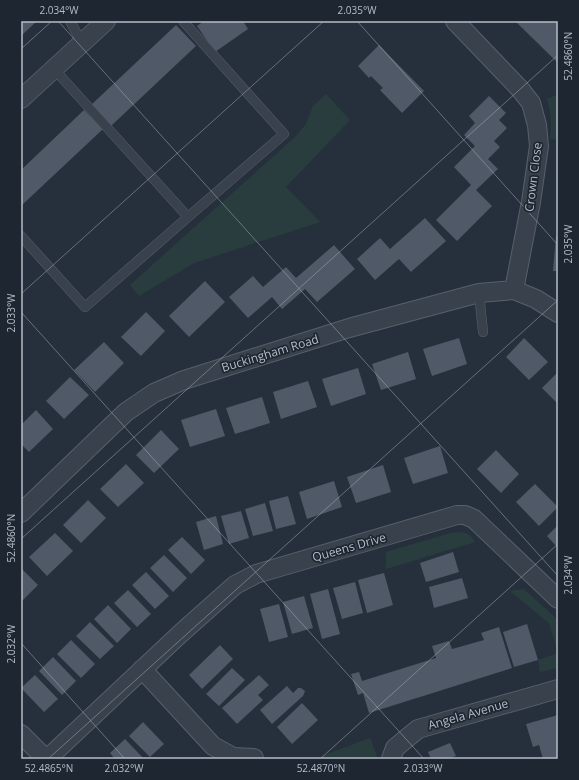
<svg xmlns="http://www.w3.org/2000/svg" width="579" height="780" font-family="'Open Sans',sans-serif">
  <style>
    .green { fill: #293d3e }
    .building { fill: #4f5967 }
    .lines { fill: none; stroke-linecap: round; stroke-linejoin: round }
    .lane-casing { stroke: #57606a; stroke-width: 10 }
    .street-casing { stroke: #57606a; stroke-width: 20 }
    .lane { stroke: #39424c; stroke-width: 9 }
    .street { stroke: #39424c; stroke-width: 18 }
    .ticks { fill: none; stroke: #b5bdc8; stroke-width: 1; stroke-opacity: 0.45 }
    .labels { text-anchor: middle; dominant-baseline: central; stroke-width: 3.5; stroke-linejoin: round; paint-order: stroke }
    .street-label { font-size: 12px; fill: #b5bdc8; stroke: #1e2731 }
    .neatline { fill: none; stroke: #b5bdc8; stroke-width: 1.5 }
    .ticks-label { font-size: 10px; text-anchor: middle; fill: #b5bdc8 }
  </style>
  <rect width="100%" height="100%" fill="#26303c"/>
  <path class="green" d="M326,94L350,120L286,187L320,222L194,263L139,296L130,285L295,137L306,124L313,106Z
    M558,94V140L550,139C552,124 551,113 547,99Z
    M463,532L470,535L475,542L386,569V552L451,533Z
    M524,589L558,620V668L540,672L538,660L558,653L549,623L510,591Z
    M370,738L378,759H314Z"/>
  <path class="building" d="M21,21H37L21,36Z
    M204,21H243L248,29L215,52L197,26Z
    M515,21H558V63Z
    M176,25L196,46L111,126L91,105Z
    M379,45L424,91L402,113L380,90L383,88L371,76L369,78L358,66Z
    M489,96L506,113L499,120L507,128L494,141L500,147L488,159L498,169L476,190L492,206L457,241L436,220L471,185L454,167L475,146L464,135L475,123L469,116Z
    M84,110L103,129L21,206V170Z
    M425,218L446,241L411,272L399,259L375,280L357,259L380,238L390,249Z
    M556,236H558V271H553Z
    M334,245L355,269L317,302L305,289L282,309L272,297L248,318L229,297L253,276L263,287L286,267L296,278Z
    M205,281L225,302L189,337L169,316Z
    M146,312L165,331L141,356L121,337Z
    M459,338L467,364L432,376L423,349Z
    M524,338L548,362L529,380L506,357Z
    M104,342L124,363L95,392L74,370Z
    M408,352L416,379L381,390L372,364Z
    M358,368L366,394L331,406L322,379Z
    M558,372V404L542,388Z
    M70,377L89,395L64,419L46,401Z
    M308,381L317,407L281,419L273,392Z
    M262,397L270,423L235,434L226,408Z
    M216,409L225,436L190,447L181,420Z
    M36,410L53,429L29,452L21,444V425Z
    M161,430L179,449L154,473L136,455Z
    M440,446L448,473L413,484L404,458Z
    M496,450L519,474L501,493L477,469Z
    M126,464L144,483L118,507L100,489Z
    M383,465L391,492L356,503L347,477Z
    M334,481L342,507L307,519L299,492Z
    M535,484L558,507L539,526L516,502Z
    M288,496L296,524L276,529L269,501Z
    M88,500L106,518L81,543L63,525Z
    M265,503L273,531L253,536L245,509Z
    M241,511L249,538L229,544L221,516Z
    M216,516L223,544L204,550L196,522Z
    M558,525V548L547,536Z
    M55,533L73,551L47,576L29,557Z
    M182,537L205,560L191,574L168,550Z
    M453,552L459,572L426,582L420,563Z
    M164,555L187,578L173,592L150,568Z
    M21,568L38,585L21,602Z
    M146,572L169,596L155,609L132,585Z
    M384,573L393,605L367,613L358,580Z
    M462,578L468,598L434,608L429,587Z
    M355,582L363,613L342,619L333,588Z
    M328,589L340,634L322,639L310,594Z
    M128,590L151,614L137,627L114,603Z
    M304,596L313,628L292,634L283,602Z
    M279,604L288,637L269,642L260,609Z
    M108,605L131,629L117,643L94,619Z
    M90,622L114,646L100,659L76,636Z
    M527,624L538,660L514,667L503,632Z
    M499,627L512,668L369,713L363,693L358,695L351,674L359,672L362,681L436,658L432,646L449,641L452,649L484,640L481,633Z
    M71,640L95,664L81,678L57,654Z
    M220,645L233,659L202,689L189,675Z
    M53,657L76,681L62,695L39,671Z
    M232,668L245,680L219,706L206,694Z
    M35,675L58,699L44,712L21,688Z
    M259,675L269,685L258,695L263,700L237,724L222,708Z
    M287,686L293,693L298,688H301L305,691L303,696L272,724L260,710Z
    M302,703L318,720L292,744L277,727Z
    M558,715V759H543L539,745L533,747L526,724Z
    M143,722L164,744L150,757L129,736Z
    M125,739L144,759H115L110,753Z
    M450,743L456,756L448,759H431L428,752Z"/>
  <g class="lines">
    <defs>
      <path id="lane" d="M70,21L82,43
        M54,69L188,217L284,134L183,21
        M21,236L85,307L188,217
        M479,293L483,332"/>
      <path id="street" d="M455,21L520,89L531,103L537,125L539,146L531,202L514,290
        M21,99L106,21
        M21,513L126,412L154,393L184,380L349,328L479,293L514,290L536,299L558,313
        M142,669L213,746L233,757L254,758
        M21,734L46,759
        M47,759L180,634L235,585L256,574L457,515H465L474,519L558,599
        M391,759L395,748L418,729L558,689"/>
    </defs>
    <use href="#lane" class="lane-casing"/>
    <use href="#street" class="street-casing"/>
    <use href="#lane" class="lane"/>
    <use href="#street" class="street"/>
  </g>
  <path class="ticks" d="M58,21L558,576M357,21L558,245M21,49L52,21M21,294L324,21M21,312L424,759M21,539L558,55M21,643L125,759M48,759L558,300M320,759L558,544"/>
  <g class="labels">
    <g class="street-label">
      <text transform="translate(533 177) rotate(-83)">Crown Close</text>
      <text transform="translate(270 353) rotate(-17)">Buckingham Road</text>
      <text transform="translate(349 547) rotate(-16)">Queens Drive</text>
      <text transform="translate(468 714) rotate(-16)">Angela Avenue</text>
    </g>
  </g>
  <rect width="579" height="780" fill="none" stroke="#1e2731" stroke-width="44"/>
  <rect x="22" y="22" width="535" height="736" class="neatline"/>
  <g class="ticks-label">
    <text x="59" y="14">2.034°W</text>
    <text x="357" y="14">2.035°W</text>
    <text transform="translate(568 56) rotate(-90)" y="4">52.4860°N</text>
    <text transform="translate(568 244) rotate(-90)" y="4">2.035°W</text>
    <text transform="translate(11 313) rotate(-90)" y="4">2.033°W</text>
    <text transform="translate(11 538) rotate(-90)" y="4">52.4860°N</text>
    <text transform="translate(568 575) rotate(-90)" y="4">2.034°W</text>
    <text transform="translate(11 644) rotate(-90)" y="4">2.032°W</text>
    <text x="49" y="772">52.4865°N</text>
    <text x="124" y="772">2.032°W</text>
    <text x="321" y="772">52.4870°N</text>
    <text x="423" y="772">2.033°W</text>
  </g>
</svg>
